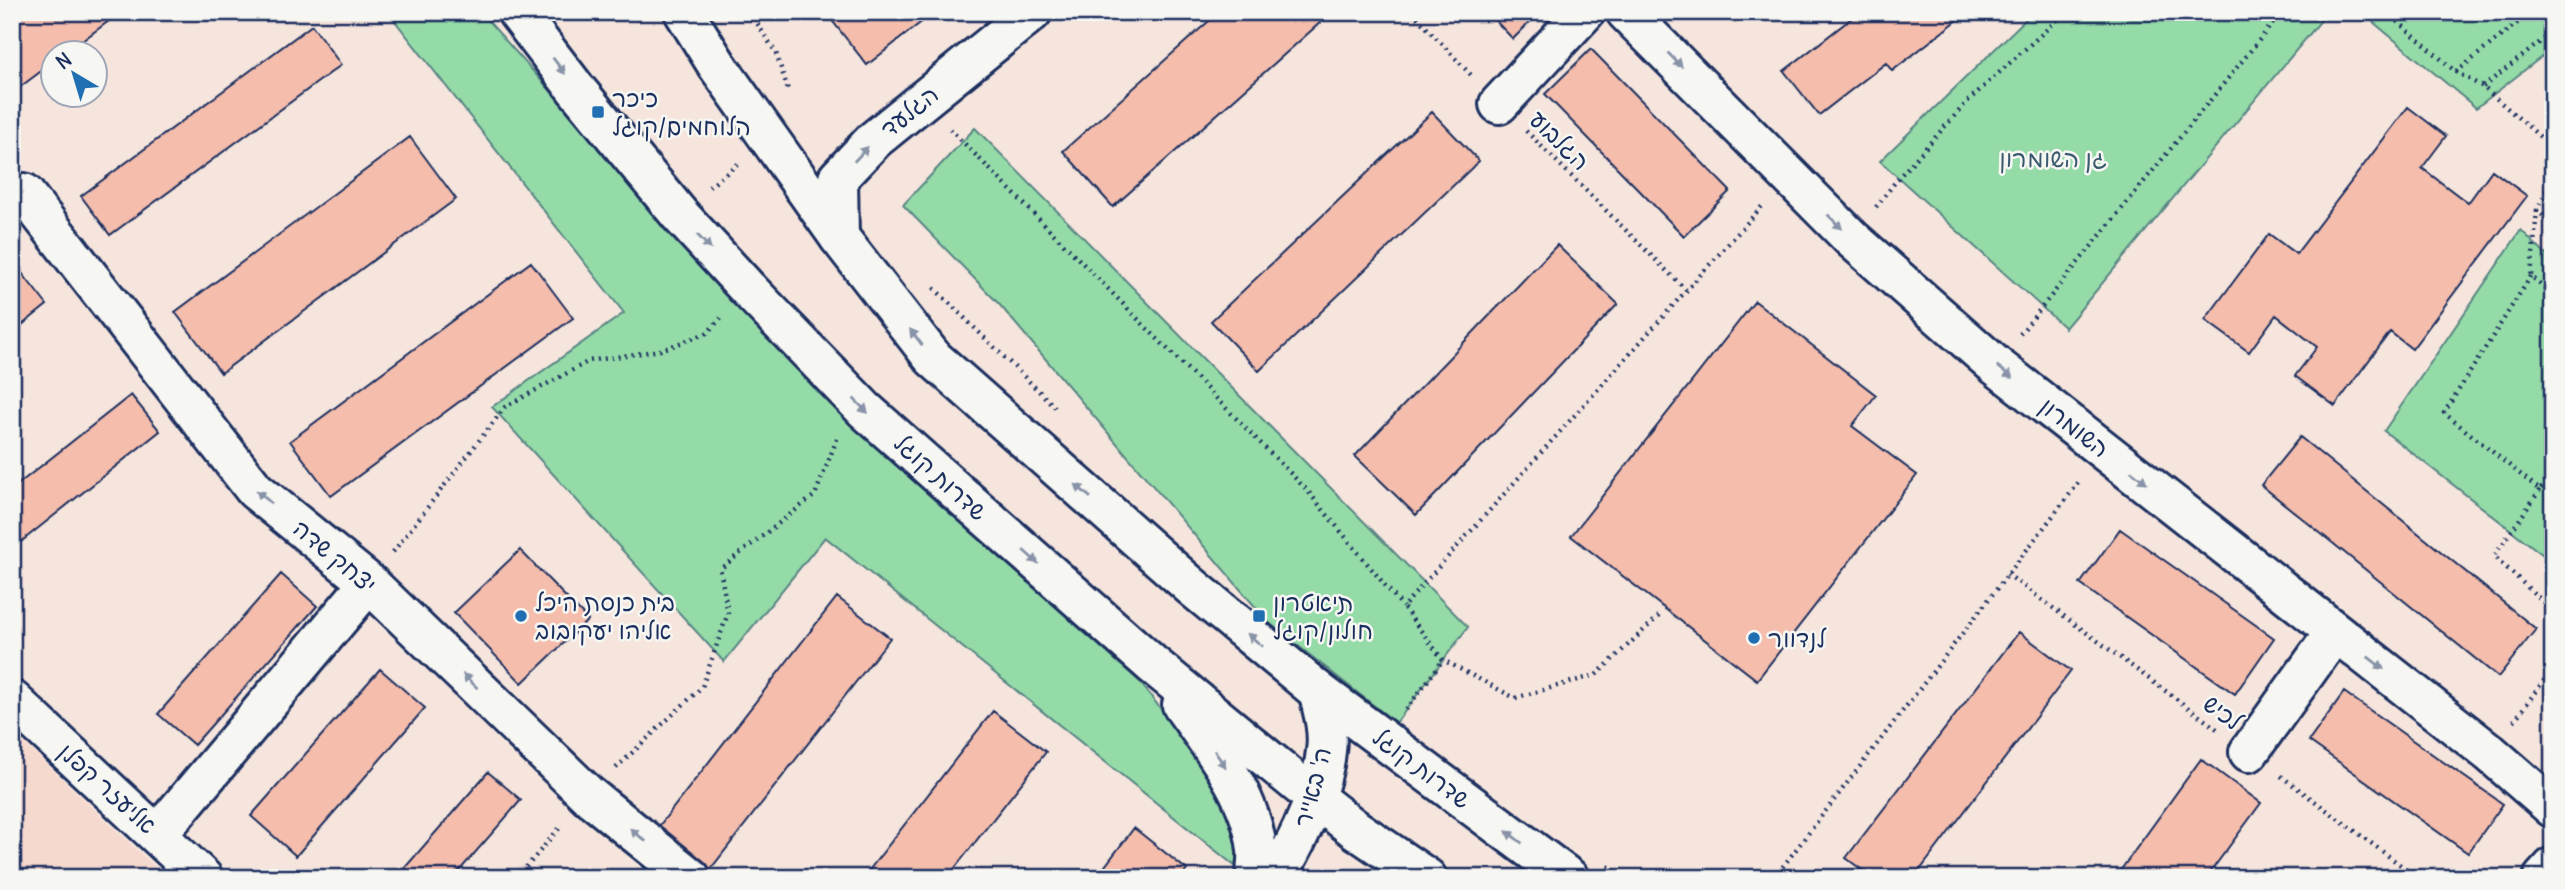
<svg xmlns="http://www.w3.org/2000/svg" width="2565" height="890" font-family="Delius,'Playpen Sans Hebrew',sans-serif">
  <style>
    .built { fill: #f6d9ce }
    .green { fill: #95dba8; stroke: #588583; stroke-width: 2 }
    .building { fill: #f5bdac; stroke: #1b2f5e; stroke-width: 2 }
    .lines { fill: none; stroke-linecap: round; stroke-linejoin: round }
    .minor-casing { stroke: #1b2f5e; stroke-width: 44 }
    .tertiary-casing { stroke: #1b2f5e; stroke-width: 44 }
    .path { stroke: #1b2f5e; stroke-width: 4.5; stroke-dasharray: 2 5; stroke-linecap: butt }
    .minor { stroke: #f6f6f2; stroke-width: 38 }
    .tertiary { stroke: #f6f6f2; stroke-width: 38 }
    .oneway { fill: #8892a8 }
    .poi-dot { fill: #1f6fb2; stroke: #f6f6f2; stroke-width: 2.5 }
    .labels { text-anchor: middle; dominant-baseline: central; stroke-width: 5; stroke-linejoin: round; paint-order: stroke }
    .poi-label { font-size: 24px; fill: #1b2f5e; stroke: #f6f6f2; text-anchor: start }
    .street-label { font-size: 24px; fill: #1b2f5e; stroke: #f6f6f2 }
    .park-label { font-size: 24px; fill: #3a5a70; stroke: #f6f6f2 }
  </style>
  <rect width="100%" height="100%" fill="#f6e5dd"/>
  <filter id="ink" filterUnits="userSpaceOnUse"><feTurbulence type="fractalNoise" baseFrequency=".0143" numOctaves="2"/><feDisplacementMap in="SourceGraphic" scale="14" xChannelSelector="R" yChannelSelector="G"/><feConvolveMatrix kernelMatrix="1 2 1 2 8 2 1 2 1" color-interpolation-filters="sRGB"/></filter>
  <g filter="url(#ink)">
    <path class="built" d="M12,731L166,878H12Z"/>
    <path class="green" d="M388,12L482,14L779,347L916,483L1139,681L1213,776L1238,842L1235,866L825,537L724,662L492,407L624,313Z
      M2033,12H2328L2065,328L1880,161Z
      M2361,12H2553V48L2476,108Z
      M975,128L1468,627L1396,723L1268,622L999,304L903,205Z
      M2521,230L2553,262V549L2547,558L2384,431Z"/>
    <path class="building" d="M23,12H121L67,52H52V63L12,93V20Z
      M829,12H934L867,65L827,14Z
      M1219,12L1331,13L1113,207L1063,151Z
      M1487,12H1540L1513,39Z
      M1849,12H1968L1892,71L1886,63L1819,115L1784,71L1853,17Z
      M312,25L341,65L110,235L81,196Z
      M1591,49L1730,191L1684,236L1545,94Z
      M2408,107L2446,136L2422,168L2468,203L2492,170L2527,196L2412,349L2390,332L2335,406L2295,376L2317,347L2276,315L2249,352L2205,320L2269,234L2296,254Z
      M1432,112L1479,161L1259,371L1211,321Z
      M410,137L456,199L221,373L175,312Z
      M1557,245L1618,304L1416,515L1355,456Z
      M531,262L573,318L331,496L290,441Z
      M18,268L47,305L12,333V273Z
      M1755,301L1876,395L1852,426L1917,475L1757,680L1571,536Z
      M131,395L160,431L12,549V489Z
      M2300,437L2536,629L2498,677L2261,485Z
      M2120,529L2274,638L2235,694L2080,584Z
      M520,550L588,620L522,683L454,613Z
      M281,574L317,606L194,745L158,714Z
      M837,597L890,638L709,871L656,830Z
      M2019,632L2071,671L1914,878H1873L1846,858Z
      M380,669L425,708L296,856L251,816Z
      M2344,692L2503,804L2468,853L2309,741Z
      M993,711L1046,752L947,878H863Z
      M2201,759L2261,803L2206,878H2115Z
      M488,772L521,800L453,878H396Z
      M1134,828L1187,870L1180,878H1096Z"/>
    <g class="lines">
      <defs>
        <path id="minor" d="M1626,12L1852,239L1995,365L2490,753L2553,808
          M1499,104L1585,12
          M24,193L255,490L369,583L588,795L691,878
          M839,237L838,178L874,140L1032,12
          M12,700L203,878
          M2249,752L2335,632
          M158,834L369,583
          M1276,878C1297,842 1322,793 1326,751C1329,731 1323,711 1318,691
          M2543,878L2553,867"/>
        <path id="tertiary" d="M517,12L576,89L679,214L748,289L865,410L1152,664L1314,797L1355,829L1427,878
          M684,12L717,65L839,237L933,358L1191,586L1318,691L1569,878
          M1182,705C1213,749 1251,795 1257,850C1258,859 1256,869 1256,878"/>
      </defs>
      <use href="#minor" class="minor-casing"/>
      <use href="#tertiary" class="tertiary-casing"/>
      <path class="path" d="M750,12L776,53L789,93
        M1412,12L1471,75
        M2387,12L2456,72L2483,87L2553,148
        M2456,72L2531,12
        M2483,87L2553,32
        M950,129L1306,489L1403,607
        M1526,131L1686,290
        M2553,178L2537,210L2553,225
        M709,187L738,164
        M1876,207L1899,177L1970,99L2066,12
        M2537,210L2531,276L2553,297
        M2531,276L2444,413L2540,490L2553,472
        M934,288L1055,407
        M2020,334L2282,12
        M2540,490L2494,556L2553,611
        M393,552L505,407L589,361L661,350L707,333L721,318
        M2007,574L2217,729
        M1659,616L1596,675L1515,698L1443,660L1403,607L1763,205
        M1406,710L1443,660
        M2514,721L2553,668
        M616,768L702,687L728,613L720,569L815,495L837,439
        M2281,776L2418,878
        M1608,866L1624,878
        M517,878L562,825
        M1774,878L2079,482"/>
      <use href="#minor" class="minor"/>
      <use href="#tertiary" class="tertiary"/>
    </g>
    <defs><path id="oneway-solid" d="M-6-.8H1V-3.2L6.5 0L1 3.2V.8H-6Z" transform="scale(1.75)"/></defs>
    <g class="oneway">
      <use href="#oneway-solid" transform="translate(1675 60) rotate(45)"/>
      <use href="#oneway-solid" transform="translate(559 66) rotate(53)"/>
      <use href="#oneway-solid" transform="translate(861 154) rotate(-47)"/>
      <use href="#oneway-solid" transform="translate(1835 222) rotate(45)"/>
      <use href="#oneway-solid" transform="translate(704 242) rotate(47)"/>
      <use href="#oneway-solid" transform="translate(916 337) rotate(-128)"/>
      <use href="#oneway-solid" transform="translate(2005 372) rotate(38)"/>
      <use href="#oneway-solid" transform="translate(861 406) rotate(45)"/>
      <use href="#oneway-solid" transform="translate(2139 477) rotate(38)"/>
      <use href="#oneway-solid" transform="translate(1083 491) rotate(-139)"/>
      <use href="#oneway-solid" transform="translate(264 497) rotate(-140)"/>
      <use href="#oneway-solid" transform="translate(1031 557) rotate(42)"/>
      <use href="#oneway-solid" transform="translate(1255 640) rotate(-140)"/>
      <use href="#oneway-solid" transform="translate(2376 663) rotate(38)"/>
      <use href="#oneway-solid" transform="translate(470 681) rotate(-136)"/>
      <use href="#oneway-solid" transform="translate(1220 759) rotate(56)"/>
      <use href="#oneway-solid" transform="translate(638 835) rotate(-141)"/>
      <use href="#oneway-solid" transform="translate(1514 837) rotate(-143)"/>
    </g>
  </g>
  <g class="poi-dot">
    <rect x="591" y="105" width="14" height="14" rx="3.5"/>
    <circle cx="521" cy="616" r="7"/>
    <rect x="1252" y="609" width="14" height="14" rx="3.5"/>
    <circle cx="1754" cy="638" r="7"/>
  </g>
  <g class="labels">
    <g class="poi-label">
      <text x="612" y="98">כיכר<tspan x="612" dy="28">הלוחמים/קוגל</tspan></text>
      <text x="535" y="602">בית כנסת היכל<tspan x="535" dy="28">אליהו יעקובוב</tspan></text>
      <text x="1273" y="602">תיאטרון<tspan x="1273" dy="28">חולון/קוגל</tspan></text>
      <text x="1768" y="638">לנדוור</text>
    </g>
    <g class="street-label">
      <text transform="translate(909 111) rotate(-39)">הגלעד</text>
      <text transform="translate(1560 140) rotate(45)">הגלבוע</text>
      <text transform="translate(2075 427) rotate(38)">השומרון</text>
      <text transform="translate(941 477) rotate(42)">שדרות קוגל</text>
      <text transform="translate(335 556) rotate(40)">יצחק שדה</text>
      <text transform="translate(2223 712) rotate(36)">לכיש</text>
      <text transform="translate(1422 768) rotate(37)">שדרות קוגל</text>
      <text transform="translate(1312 787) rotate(-75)">ה' באייר</text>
      <text transform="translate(108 788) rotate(42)">אליעזר קפלן</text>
    </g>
    <g class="park-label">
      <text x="2053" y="158">גן השומרון</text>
    </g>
  </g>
  <rect width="2565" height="890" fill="none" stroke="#f6f6f2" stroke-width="42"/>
  <rect x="21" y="21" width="2523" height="848" fill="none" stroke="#1b2f5e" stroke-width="2.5" filter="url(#ink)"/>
  <g transform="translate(74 74) rotate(322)"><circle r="33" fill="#f6f6f2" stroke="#9ea6b7" stroke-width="2"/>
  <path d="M0-5L12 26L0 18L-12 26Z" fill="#1f6fb2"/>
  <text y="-10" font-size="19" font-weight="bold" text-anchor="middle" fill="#1b2f5e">N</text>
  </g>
</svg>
